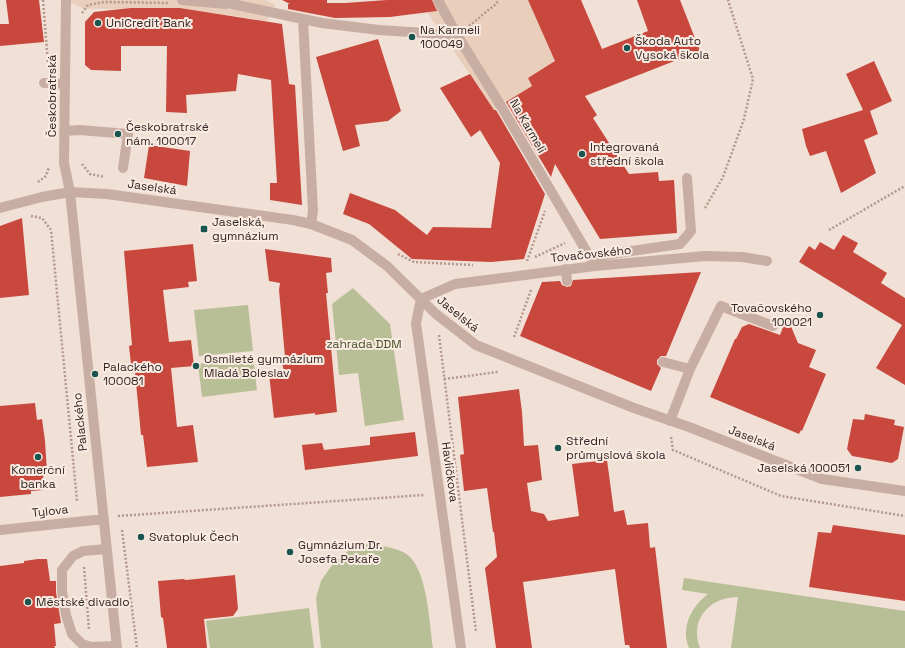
<svg xmlns="http://www.w3.org/2000/svg" width="905" height="648" font-family="'Space Grotesk',sans-serif">
  <style>
    .green { fill: #b8bf96 }
    .plaza { fill: #e9cebc }
    .building { fill: #c8483d }
    .lines { fill: none; stroke-linecap: round; stroke-linejoin: round }
    .path { stroke: #b4978d; stroke-width: 2.5; stroke-dasharray: 2 2; stroke-linecap: butt }
    .minor { stroke: #c8aea2; stroke-width: 10 }
    .poi-dot { fill: #1a544f; stroke: #f9ebe2; stroke-width: 1.5 }
    .labels { text-anchor: middle; dominant-baseline: central; stroke-width: 4; stroke-linejoin: round; paint-order: stroke }
    .poi-label { font-size: 12px; fill: #332725; stroke: #f9ebe2; text-anchor: start }
    .street-label { font-size: 12px; fill: #332725; stroke: #f9ebe2 }
    .park-label { font-size: 12px; fill: #495128; stroke: #f9ebe2 }
  </style>
  <rect width="100%" height="100%" fill="#f1e0d6"/>
  <path class="green" d="M353,288L390,324L404,420L365,426L358,373L339,375L332,304Z
    M248,305L253,351L199,356L194,310Z
    M253,357L257,390L202,397L198,364Z
    M369,543C380,546 394,547 405,553C428,567 429,623 433,648H321L316,598L321,581L332,565L348,551Z
    M684,578L905,611V648H731L738,597C710,597 689,619 700,648H689C680,627 692,606 708,594L682,590Z
    M309,608L314,648H210L206,621Z"/>
  <path class="plaza" d="M66,0H265L276,5L270,12L267,21L180,8L84,9Z
    M426,0H528L531,3L534,14L562,59L528,78L532,86L494,110L427,12Z"/>
  <path class="building" d="M6,0H39L44,42L0,46V24H9Z
    M282,0H327V3H345L387,0H432L437,11L390,17L335,18L288,9V4H290Z
    M528,0H581L602,49L648,31L637,0H680L700,51L585,96L597,115L593,118L629,174L658,172L659,181L674,180L677,233L600,239L555,164L551,177L506,102L532,86L528,78L555,61Z
    M131,8H180L282,24L289,84L295,85L302,205L270,200V183H277L271,80L238,74L236,91L186,95L187,113L166,112L167,46H121V71L91,70L85,65V22L94,12Z
    M378,39L401,111L388,121L355,125L360,146L343,151L316,57Z
    M874,61L892,101L870,111L878,134L864,140L876,173L841,193L826,151L810,156L806,146L802,129L863,110L846,74Z
    M470,74L494,110H496L545,194L524,259L491,262L412,259L369,224L343,214L350,193L395,210L427,235L433,227L491,228L500,163L480,130L471,137L440,88Z
    M149,145L190,151L187,186L144,178Z
    M22,218L29,295L0,298V226Z
    M843,235L858,243L853,252L887,273L881,283L905,298V385L876,368L902,325L799,262L809,246L815,250L820,242L834,250Z
    M193,244L197,281L188,282L189,287L163,290L169,342L191,340L194,366L171,368L177,427L193,425L198,462L147,467L143,435H141L135,372L132,373L129,346L132,345L124,251Z
    M265,249L331,258L332,272L326,273L328,293H326L337,412L315,415V413L274,418L269,374L284,372L281,358L285,357L279,290L280,283L269,281Z
    M701,272L666,356H661L657,360V364L661,368L651,391L520,336L542,282L560,281L562,285L567,287L571,286L573,280Z
    M787,317L798,343L816,350L809,367L826,374L802,431L801,430L799,434L710,397L735,339H736L742,327L749,324L780,335Z
    M519,389L522,412L524,446L538,445L542,480L527,483L531,511L544,514L548,521L579,516L572,464L607,460L614,512L624,510L627,525L648,523L650,548L655,547L667,648H630L629,645H625L615,569L523,582L532,648H496L485,568L497,557L494,532H493L487,488L464,491L460,455L464,454L458,397Z
    M35,403L37,420L42,419L45,441L47,472L43,473L44,490L31,491V494L0,497V406Z
    M865,414L895,420L894,425L904,427L898,459L892,463L852,456L847,449L853,419L864,420Z
    M415,432L418,456L305,470L302,445L322,443L324,450L370,445V437Z
    M833,525L905,535V601L809,587L818,532L831,533Z
    M38,559H47L50,581H56V592L61,623L54,624L56,646H54L55,648H0V566L24,563V561Z
    M235,575L238,609L233,616L204,619L207,648H167L163,618L161,617L158,581L183,579L186,580Z"/>
  <g class="lines">
    <path class="path" d="M43,0L48,64
      M82,13L88,5L104,2L168,3
      M469,26L497,3V0
      M82,164L90,174L105,177
      M38,182L46,176L49,167
      M705,208L723,177L744,119L753,79L728,0
      M31,216L42,218L51,230L77,501
      M829,230L905,186
      M398,254L414,262L473,265
      M535,257L565,243
      M527,261L545,211
      M439,335L476,632
      M514,337L531,290
      M444,379L498,372
      M671,437L673,450L781,496L905,516
      M118,516L424,495
      M122,530L137,648
      M84,567L89,629"/>
    <path class="minor" d="M66,0L64,163L70,192L117,648
      M182,0L226,4
      M218,0L232,4L322,23L379,30L457,35
      M438,0L457,35L501,106L595,266
      M303,19L313,211L311,224
      M44,83L64,84
      M64,131L80,130L128,134L123,168
      M0,208L42,197L70,192L107,194L293,220L311,224L352,240L387,266L436,314L476,345L634,408L689,427L822,479L905,491
      M590,257L680,244L691,231L687,178
      M566,269L567,281
      M421,299L416,323L461,648
      M421,299L455,284L595,266L705,256L742,257L767,261
      M663,362L690,369
      M670,421L690,369L721,306L773,326
      M0,530L104,519
      M107,549L83,551L73,556L62,570V591L66,615L72,634L82,644L91,647L117,646"/>
  </g>
  <g class="poi-dot">
    <circle cx="98" cy="23" r="4"/>
    <circle cx="412" cy="37" r="4"/>
    <circle cx="627" cy="48" r="4"/>
    <circle cx="118" cy="134" r="4"/>
    <circle cx="582" cy="154" r="4"/>
    <rect x="200" y="225" width="8" height="8" rx="2"/>
    <circle cx="820" cy="315" r="4"/>
    <circle cx="196" cy="366" r="4"/>
    <circle cx="95" cy="374" r="4"/>
    <circle cx="558" cy="448" r="4"/>
    <circle cx="38" cy="457" r="4"/>
    <circle cx="858" cy="468" r="4"/>
    <circle cx="141" cy="537" r="4"/>
    <circle cx="290" cy="552" r="4"/>
    <circle cx="28" cy="602" r="4"/>
  </g>
  <g class="labels">
    <g class="poi-label">
      <text x="106" y="23">UniCredit Bank</text>
      <text x="420" y="30">Na Karmeli<tspan x="420" dy="14">100049</tspan></text>
      <text x="635" y="41">Škoda Auto<tspan x="635" dy="14">Vysoká škola</tspan></text>
      <text x="126" y="127">Českobratrské<tspan x="126" dy="14">nám. 100017</tspan></text>
      <text x="590" y="147">Integrovaná<tspan x="590" dy="14">střední škola</tspan></text>
      <text x="212" y="222">Jaselská,<tspan x="212" dy="14">gymnázium</tspan></text>
      <text x="812" y="308" text-anchor="end">Tovačovského<tspan x="812" dy="14">100021</tspan></text>
      <text x="204" y="359">Osmileté gymnázium<tspan x="204" dy="14">Mladá Boleslav</tspan></text>
      <text x="103" y="367">Palackého<tspan x="103" dy="14">100081</tspan></text>
      <text x="566" y="441">Střední<tspan x="566" dy="14">průmyslová škola</tspan></text>
      <text x="850" y="468" text-anchor="end">Jaselská 100051</text>
      <text x="38" y="470" text-anchor="middle">Komerční<tspan x="38" dy="14">banka</tspan></text>
      <text x="149" y="537">Svatopluk Čech</text>
      <text x="298" y="545">Gymnázium Dr.<tspan x="298" dy="14">Josefa Pekaře</tspan></text>
      <text x="36" y="602">Městské divadlo</text>
    </g>
    <g class="street-label">
      <text transform="translate(52 96) rotate(-90)">Českobratrská</text>
      <text transform="translate(528 126) rotate(60)">Na Karmeli</text>
      <text transform="translate(152 187) rotate(8)">Jaselská</text>
      <text transform="translate(591 254) rotate(-6)">Tovačovského</text>
      <text transform="translate(458 314) rotate(39)">Jaselská</text>
      <text transform="translate(80 422) rotate(-96)">Palackého</text>
      <text transform="translate(752 438) rotate(21)">Jaselská</text>
      <text transform="translate(450 472) rotate(82)">Havlíčkova</text>
      <text transform="translate(50 511) rotate(-6)">Tylova</text>
    </g>
    <g class="park-label">
      <text x="364" y="344">zahrada DDM</text>
    </g>
  </g>
</svg>
